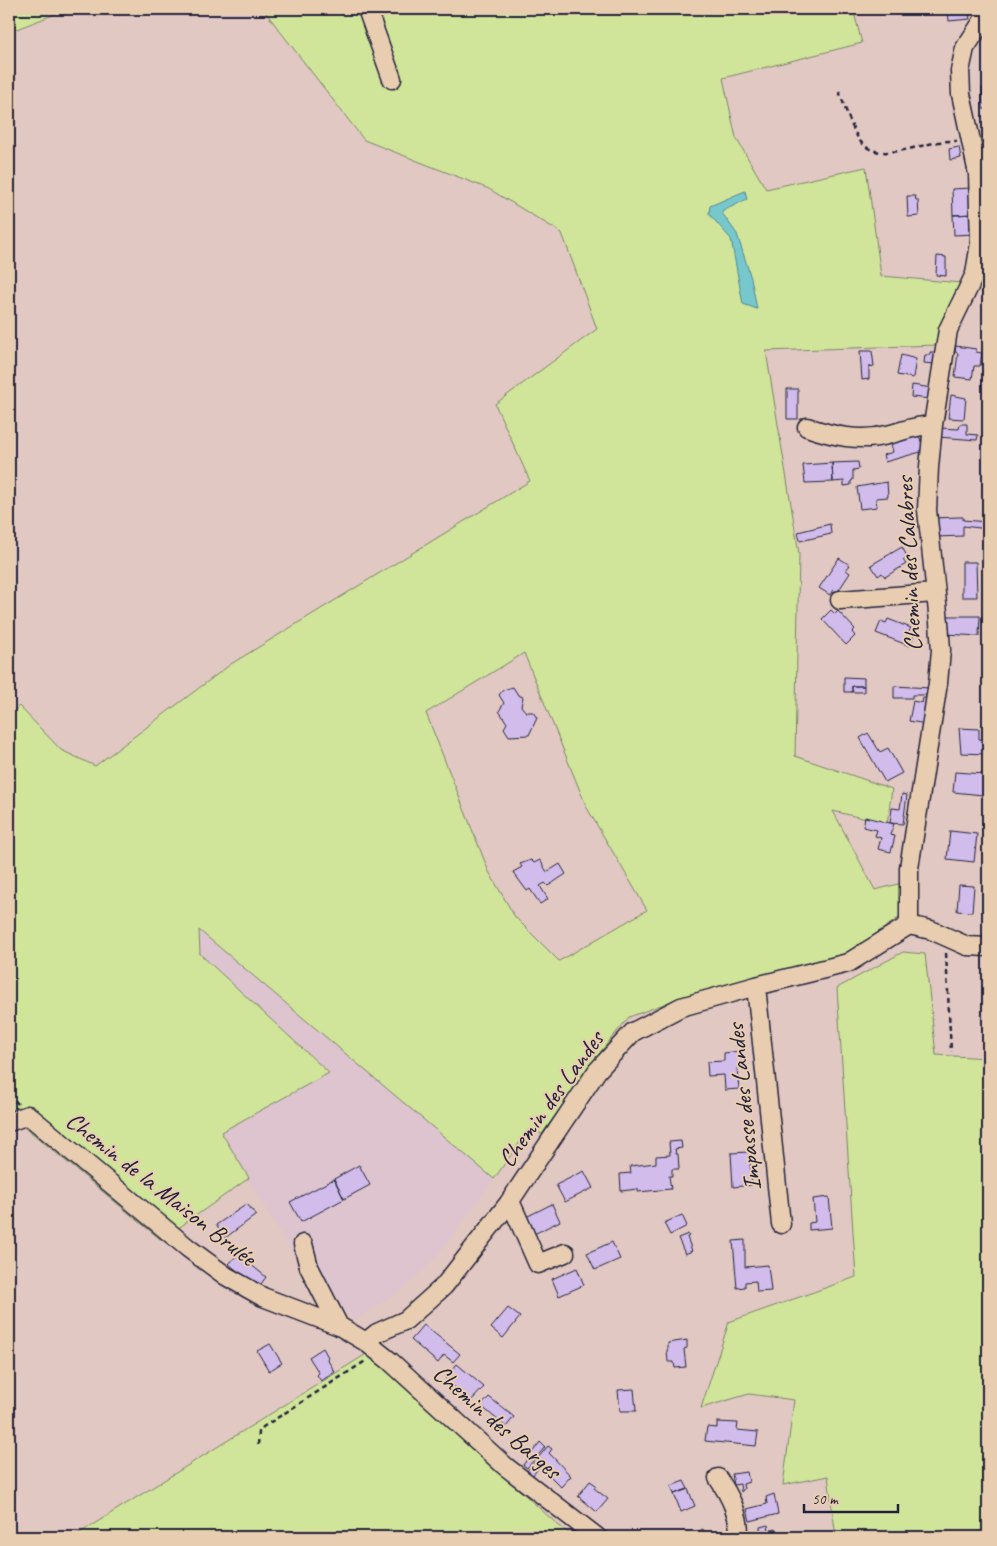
<svg xmlns="http://www.w3.org/2000/svg" width="997" height="1546" font-family="Caveat,sans-serif">
  <style>
    .built { fill: #ddc4cf }
    .green { fill: #d0e59a; stroke: #79846a; fill-rule: evenodd }
    .water { fill: #77c8cd; stroke: #558693 }
    .building { fill: #d1bcec; stroke: #22223b }
    .lines { fill: none; stroke-linecap: round; stroke-linejoin: round }
    .minor-casing { stroke: #22223b; stroke-width: 21 }
    .path { stroke: #22223b; stroke-width: 2.5; stroke-dasharray: 5 4; stroke-linecap: butt }
    .minor { stroke: #e9cdb0; stroke-width: 18 }
    .labels { text-anchor: middle; dominant-baseline: central; stroke-width: 4; stroke-linejoin: round; paint-order: stroke }
    .street-label { font-size: 25px; fill: #22223b; stroke: #e9cdb0 }
  </style>
  <rect width="100%" height="100%" fill="#e2c8c2"/>
  <filter id="ink" filterUnits="userSpaceOnUse"><feTurbulence type="fractalNoise" baseFrequency=".02" numOctaves="2"/><feDisplacementMap in="SourceGraphic" scale="10" xChannelSelector="R" yChannelSelector="G"/><feConvolveMatrix kernelMatrix="1 2 1 2 8 2 1 2 1" color-interpolation-filters="sRGB"/></filter>
  <g filter="url(#ink)">
    <path class="built" d="M199,930L494,1179L435,1258L402,1290L354,1320L309,1282L221,1132L329,1073L200,954Z"/>
    <path class="green" d="M9,9H68L9,32Z
      M263,9H853L862,43L723,78L736,138L766,189L866,167L881,276L961,283L936,345L766,351L799,554L795,756L892,789L887,824L833,811L875,890L902,883L900,917L866,941L837,958L672,1001L629,1017L602,1050L542,1134L529,1129L494,1179L199,930L200,954L329,1073L221,1132L249,1178L177,1229L160,1239L26,1128L9,1108V716L19,706L61,750L95,766L231,664L530,481L495,404L597,329L562,233L489,189L364,140ZM524,653L587,808L647,910L559,961L515,917L489,872L426,713Z
      M903,952L925,954L936,1055L988,1058V1537H836L828,1476L783,1485L794,1400L749,1394L701,1408L729,1322L856,1277L837,988Z
      M368,1353L558,1525L574,1537H73Z"/>
    <path class="water" d="M745,191L747,199L723,211L722,213L737,234L751,278L757,309L743,304L731,239L709,214L710,206Z"/>
    <path class="building" d="M948,9H968L970,19L949,21Z
      M982,88H988V109H983Z
      M959,147L961,158L950,160L949,149Z
      M972,188L974,214L953,215L952,189Z
      M907,196H915L916,200H918L919,216L908,217Z
      M974,214L975,234L954,235L953,215Z
      M937,256L946,257V276L936,275Z
      M956,346L976,349V352L982,353L980,366H974L972,379L955,377L958,353L955,352Z
      M860,351H872L874,366L869,367V379L862,380Z
      M930,352H936L934,364L924,363L925,355H930Z
      M901,355L916,359L913,378L897,375Z
      M912,385L932,388L931,399L911,397Z
      M787,389H798V419H787Z
      M951,395L966,398L964,419L948,418Z
      M960,424H967V434L978,435L977,440L938,437L940,428L959,429Z
      M918,432L924,451L885,462L883,455L893,452L890,440Z
      M858,462L859,469L853,470V480L851,481V485L844,486V481L833,482L832,463Z
      M832,463L833,482L805,483L803,465Z
      M887,482L888,497L876,498L877,507L860,509L857,487Z
      M959,517H963V520L988,522V529L963,526V536L936,537L934,518Z
      M830,524L831,534L800,541L798,532Z
      M902,547L908,558L903,560L906,564L885,577L882,573L878,576L871,565Z
      M839,558L850,565L846,570L850,573L837,593L833,590L830,595L819,588Z
      M962,562H976L977,597H962Z
      M831,610L835,614L838,611L855,629L852,632L855,636L846,645L822,619Z
      M945,616H980L979,636L946,634Z
      M888,619L911,628L909,632L914,634L910,646L876,633L881,621L886,623Z
      M844,677L864,678V686H852V692H844Z
      M852,686H864V692H852Z
      M894,686L931,688L930,695H912V698H894Z
      M513,687L518,695L523,697L521,706L526,712H533L537,718L529,735L509,736L504,728L507,723L499,711L504,703L499,695L503,690Z
      M923,698H930L926,724L909,721L913,701L922,703Z
      M959,728L979,729V739L987,740L986,754L961,753Z
      M868,733L880,752L888,748L902,773L885,782L860,738Z
      M955,772L985,774L983,795L953,792Z
      M902,794L907,795L903,824L890,823L892,808L900,809Z
      M865,817L894,824L890,835L895,836L891,852L878,849L881,838L875,836L877,830L863,827Z
      M950,831L977,834L974,862L947,859Z
      M531,860L534,863L540,860L547,872L560,864L566,874L548,886L545,883L540,886L548,899L540,904L530,889L527,891L513,872L522,867L520,864Z
      M959,885L974,886L972,912L957,911Z
      M740,1051L742,1067L737,1068L739,1089L725,1090L724,1075L708,1076L707,1062L724,1061V1053Z
      M681,1141L682,1148L675,1149L676,1154H678L679,1169H672V1176H669L671,1189L638,1192V1189L621,1191L620,1174L631,1173L630,1166L656,1163V1156L670,1155L669,1142Z
      M749,1152L752,1185L733,1187L731,1153Z
      M359,1165L370,1185L344,1199L334,1179Z
      M584,1171L593,1188L565,1202L556,1185Z
      M334,1179L344,1199L301,1222L290,1202Z
      M829,1197L832,1228L809,1230V1223L815,1222L813,1199Z
      M247,1204L256,1215L225,1238L216,1225Z
      M552,1204L560,1221L532,1235L524,1218Z
      M682,1215L687,1226L670,1235L664,1223Z
      M688,1234L689,1236L687,1237L692,1251L685,1254L678,1238Z
      M745,1240V1267L768,1265L771,1291L757,1292L756,1281L745,1282V1287L737,1288L733,1241Z
      M612,1242L620,1259L595,1270L587,1253Z
      M238,1254L266,1277L258,1288L229,1264Z
      M577,1268L584,1285L559,1296L552,1279Z
      M508,1308L520,1317L503,1338L491,1328Z
      M424,1325L460,1354L453,1362L444,1355L438,1363L411,1340Z
      M687,1340V1348L684,1349L686,1367L675,1368L674,1362H668L667,1350L668,1349V1343Z
      M270,1344L282,1363L269,1371L257,1351Z
      M323,1348L328,1357L327,1359L335,1372L321,1381L317,1375L319,1373L309,1357Z
      M457,1364L484,1387L470,1402L445,1378Z
      M634,1389L636,1411H620L618,1390Z
      M489,1397L514,1417L506,1427L481,1406Z
      M717,1422L738,1423L737,1430L758,1432L756,1446L705,1441L707,1427L717,1428Z
      M540,1442L545,1447L527,1468L523,1465Z
      M548,1446L552,1449L549,1453L571,1476L561,1487L540,1466L532,1476L527,1471Z
      M747,1472L749,1482L743,1484L744,1489L741,1492L740,1484L734,1485L732,1474Z
      M590,1481L596,1485L594,1488L608,1499L597,1512L578,1496Z
      M684,1481L688,1489L674,1494L671,1486Z
      M688,1489L695,1506L681,1512L674,1494Z
      M774,1494L778,1514L750,1521L747,1509L767,1504L766,1497Z
      M768,1525L769,1531L775,1529L777,1537H754L753,1534L760,1533V1527Z
      M703,1529L705,1533L690,1537L689,1535Z"/>
    <g class="lines">
      <defs>
        <path id="minor" d="M367,9L392,79
          M807,427C833,436 860,442 887,435C903,431 917,425 933,425
          M840,600L935,593
          M909,925V868L938,683L941,650L939,622L927,510L929,467L933,425L948,330L975,274L980,243L978,174L961,94L960,71L965,48L988,13
          M909,925L931,930L967,946L988,947
          M756,986L781,1224
          M9,1122L28,1115L188,1248L226,1276L263,1297L339,1326L366,1342L390,1361L505,1466L597,1537
          M510,1201L538,1264L565,1253
          M303,1244L309,1267L339,1326
          M366,1342L377,1333L406,1320L444,1286L508,1204L597,1071L633,1032L681,1007L756,986L848,963L909,925
          M718,1478C730,1496 740,1515 739,1537"/>
      </defs>
      <use href="#minor" class="minor-casing"/>
      <path class="path" d="M839,91C845,107 850,124 858,138C873,164 912,147 934,143C942,141 950,141 957,141
        M946,953L951,1052
        M9,1094L18,1104
        M258,1445L259,1432L263,1427L367,1360"/>
      <use href="#minor" class="minor"/>
    </g>
  </g>
  <g class="labels">
    <g class="street-label">
      <text transform="translate(909 564) rotate(-93)">Chemin des Calabres</text>
      <text transform="translate(551 1099) rotate(-54)">Chemin des Landes</text>
      <text transform="translate(744 1107) rotate(-96)">Impasse des Landes</text>
      <text transform="translate(161 1189) rotate(38)">Chemin de la Maison Brulée</text>
      <text transform="translate(497 1422) rotate(41)">Chemin des Barges</text>
    </g>
  </g>
  <rect width="997" height="1546" fill="none" stroke="#e9cdb0" stroke-width="30"/>
  <rect x="15" y="15" width="967" height="1516" fill="none" stroke="#22223b" stroke-width="2" filter="url(#ink)"/>
  <path d="M804 1504v8h94v-8" fill="none" stroke="#22223b" stroke-width="2.5"/>
  <text x="812" y="1504" font-size="15" fill="#22223b" stroke="#e9cdb0" stroke-width="4" paint-order="stroke">50 m</text>
</svg>
